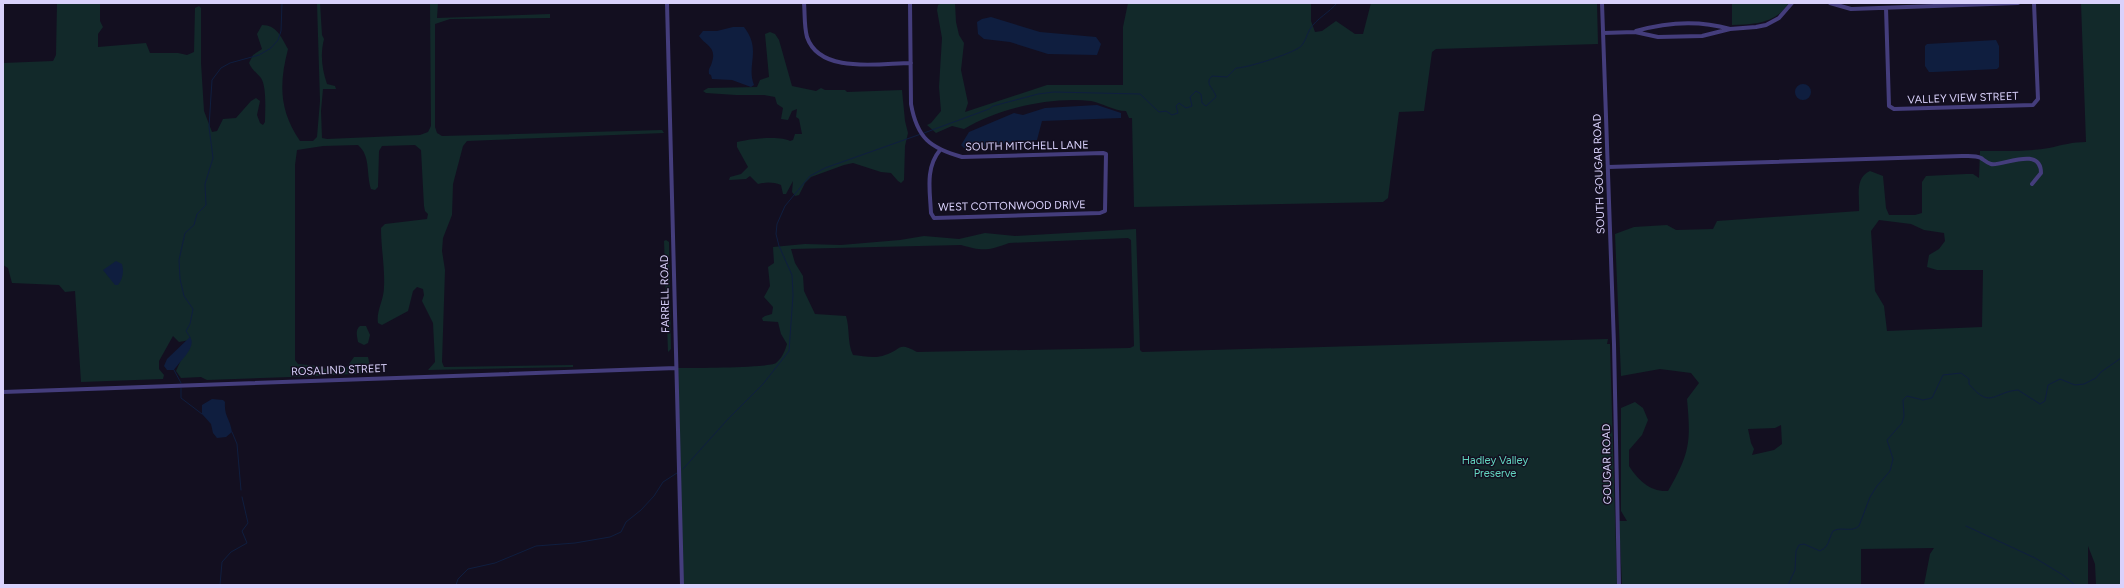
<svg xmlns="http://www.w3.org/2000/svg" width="2124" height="588" font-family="Figtree,sans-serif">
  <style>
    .green { fill: #12292a; fill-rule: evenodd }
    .water { fill: #0f1e3f }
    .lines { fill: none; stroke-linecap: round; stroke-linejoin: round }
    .stream { stroke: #0f1e3f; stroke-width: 1 }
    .minor { stroke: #443d7c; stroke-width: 4 }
    .labels { text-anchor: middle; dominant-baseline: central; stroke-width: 3; stroke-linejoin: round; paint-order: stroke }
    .street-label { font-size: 11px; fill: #d9d1fb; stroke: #130f20 }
    .park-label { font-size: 11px; fill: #63d6c0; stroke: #130f20 }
  </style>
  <rect width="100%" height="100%" fill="#130f20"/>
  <path class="green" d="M57,3H100V21L103,27L98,34V47L146,43L150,53H178L187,55L194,52L195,8L199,6L201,8V63L204,111L212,132L217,131L223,119L236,118L251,101L256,98L260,101L257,115L260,123L263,125L265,122C265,112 267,87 261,78C257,73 252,70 249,63L253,55L262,49L257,34L262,25C277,25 281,37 288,49C279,84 279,110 300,141H313L317,137L320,101L317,3H320L322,35L324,39C320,55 322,69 327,84L335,86L336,89H323L321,111L322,138L327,139L420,135L428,132L431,126L430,3H438L437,18L550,14V18L450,19L435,24V127L437,133L442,136L662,130L664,133L467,141L463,146L453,184L452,215L443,238L442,251L445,270L442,362L444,367L573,365V367L428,370L435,362L433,323L422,301L424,295L423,289L417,287L413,291L408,311L382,325L378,323C376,311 384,300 384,287C385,267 381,248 381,228L385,224L427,219L428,214L425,211L424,206L421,150L415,145L382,146L379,151L378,187L375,190L371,189C366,174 371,156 358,145L323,146L297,150L295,165V360L298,364L318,366L326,369L347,367L354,357H368L371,370L376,373L331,375L329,373L320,376L207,380L201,377L181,378L176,371L190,340L179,342L173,336L159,361V369L164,375L163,379L81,382L75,291L65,292L59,285L12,283L8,268L3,265V63L53,61L56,55Z
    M942,3H955L956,22L959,35L964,43L961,70L968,103L965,112L1047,85H1123V27L1128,3H1311V21L1315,32L1322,31L1336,21L1355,34H1363L1371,3H1597L1598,44L1436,49L1432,52L1424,111L1399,112L1388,198L1383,202L1134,207L1132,118H1129L1126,111C1114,111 1102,103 1091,101C1051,96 997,109 964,129L952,126L936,133L927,125L931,123L941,111L939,87L942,38L937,10L938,5Z
    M1732,3H1789C1775,24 1755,24 1732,25Z
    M2081,3H2121V585H2096L2095,564L2088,546V585H1924L1930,554L1934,548L1861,549V585H1622L1619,521H1627L1621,511V408L1635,402L1643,408L1648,420L1642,435L1629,450V466C1638,480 1650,492 1668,491C1690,453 1691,442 1687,399L1699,383L1691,373L1660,369L1621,376L1615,234L1634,227L1667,225L1676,230L1713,229L1717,221L1859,211C1860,197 1854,178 1870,171L1883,176L1886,208L1889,215H1915L1922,213V182L1926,176L1966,174H1973L1979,178L1980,151C2002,151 2026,152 2049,148C2062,145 2073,142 2086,142ZM1879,220L1911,224L1924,230L1944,233L1945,241L1939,249L1929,255L1927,267L1937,270H1983L1982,327L1887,331L1884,306L1875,291L1871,231ZM1781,425L1782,444L1774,450L1752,455L1754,449L1751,443L1748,429L1775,428Z
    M770,32L775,34L779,40L792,86L816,91L821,88L825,90H845L847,92L902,90L905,121L908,133L905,146L904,180L901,183L898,181L891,173L881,172L853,163L844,165L811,177L805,183L799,195L795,196L792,192L793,181L786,194H783L781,185C773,182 766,182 758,184L750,176L746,179L729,180L730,177L741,174L748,167L737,147V142C748,139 781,135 790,141L793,140L795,134H802L799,119L796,117L797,109L792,111L788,120L781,119L783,108L777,104L775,97L764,95H736L706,93L703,91L708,88L757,87L760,80L769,77L765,34Z
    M1136,229L1140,350L1142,352L1608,339L1607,344H1610L1617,585H683L678,368C693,368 768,368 776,363C782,358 785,351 787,344L781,334L778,322L763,321L762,318L765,316L772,314L773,307L764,297L770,286L768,267L774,263L773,247L805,244L841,245L900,240L924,236L959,239L985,233L1015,236ZM1128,238L1131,240L1134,346L1130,348L917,352C897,341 902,350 885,355C876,359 863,356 853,355C847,343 850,329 846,316L815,314L804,291L803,276L795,263L791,249L961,245C982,251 988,251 1009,243Z
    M666,240L669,242L671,349L668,352L664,241Z
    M360,326H366L370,335L368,343L364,345L358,342C357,336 355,330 360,326Z"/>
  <path class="water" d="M991,17L1040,32L1096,37L1101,44L1097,55L1048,54L1010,42L984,39L978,34L977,22L982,19Z
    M733,27H744C762,50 746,65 754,85L751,87L732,80L712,79L711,75L709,74C708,68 711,67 712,62C717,47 705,45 699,36L703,31H717Z
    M1996,40L1999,46V67L1997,69L1934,72H1929L1925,66V46L1927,44Z
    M1795 92a8 8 0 1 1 16 0a8 8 0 1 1-16 0Z
    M1097,105L1121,113V118L1042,121L1037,140L964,148L961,145L969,132L1014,113L1023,115L1045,108Z
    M116,261L122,264C124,271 123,279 118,285H115L103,270Z
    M190,337C197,347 180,361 174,370H167L164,366L167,359Z
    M212,399L223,400L225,402C224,417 230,418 232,432L226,437L217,438L213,433L211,424L202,414V405Z"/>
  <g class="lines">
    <path class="stream" d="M924,133L989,109L993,106L1038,94L1054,92L1140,94L1159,112L1166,111L1172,115L1178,113L1176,106L1179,103L1186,108L1192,106L1190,97L1196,91L1201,94L1202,103L1206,106L1216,97C1214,88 1204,84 1212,76L1227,77L1236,68C1247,68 1291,54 1300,47C1305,43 1307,34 1310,29C1316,19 1330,12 1337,3
      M190,337L186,331L190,324L193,309L184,296L180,279L179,260L185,233L194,225L197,214L206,205L205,184L213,158L209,127L212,80L221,68L230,63L259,55L271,48L278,40L281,31L282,3
      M174,370L181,383
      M181,388V398L202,414
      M232,432L237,444L241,490
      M683,469L728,419L763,384L789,351L793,295L792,275L779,246L776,234L777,224L785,206L804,183L810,176L825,168L921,134
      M1966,526L2035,558L2063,575L2075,585
      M220,585L222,562L231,552L247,543L242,531L248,523L242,497
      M456,585L458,579L468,569L495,563L536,546L575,543L610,537L621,532L626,522L641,510L654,496L663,482L677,473
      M1788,585L1795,570L1796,551L1799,545L1804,544L1820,551C1830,546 1828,540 1833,531C1842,526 1851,533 1859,526L1870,497L1877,486L1890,471L1893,459L1887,440L1902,423L1904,416L1903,400L1907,396L1923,400L1932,398L1943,375L1961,373L1969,379V384C1991,410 1993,392 2018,390L2040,404L2045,401L2048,385L2060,379L2075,385L2084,384L2096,378L2101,372L2121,358"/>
    <path class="minor" d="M667,3L682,585
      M804,3C805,14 804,26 807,37C820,75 881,63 911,63
      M910,3L911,104C917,138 930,148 962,157L1103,153L1106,154L1105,211L1100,213L934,218L931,213C930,191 925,168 940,150
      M1602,3L1614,344L1619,585
      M1830,3L1851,9L2018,3
      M1886,8L1889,106L1894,109L2033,105L2038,99L2034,3
      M1636,31C1667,22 1699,20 1730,29
      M1603,33L1635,32L1658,37L1702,36L1730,29L1756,27L1766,25L1779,18L1792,3
      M1608,167L1962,156C1968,156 1975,155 1981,158C1984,160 1987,163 1991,164C2001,167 2041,145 2041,173L2032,184
      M3,392L676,368"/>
  </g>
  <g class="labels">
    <g class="street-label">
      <text transform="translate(1963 98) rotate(-2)">VALLEY VIEW STREET</text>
      <text transform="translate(1027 146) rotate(-1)">SOUTH MITCHELL LANE</text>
      <text transform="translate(1599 174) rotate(-92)">SOUTH GOUGAR ROAD</text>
      <text transform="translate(1012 206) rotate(-1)">WEST COTTONWOOD DRIVE</text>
      <text transform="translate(665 294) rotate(-91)">FARRELL ROAD</text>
      <text transform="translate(339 370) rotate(-2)">ROSALIND STREET</text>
      <text transform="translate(1607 464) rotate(-91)">GOUGAR ROAD</text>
    </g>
    <g class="park-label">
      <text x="1495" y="460">Hadley Valley<tspan x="1495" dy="13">Preserve</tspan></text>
    </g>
  </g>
  <rect width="2124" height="588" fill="none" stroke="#d9d1fb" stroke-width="8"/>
</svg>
